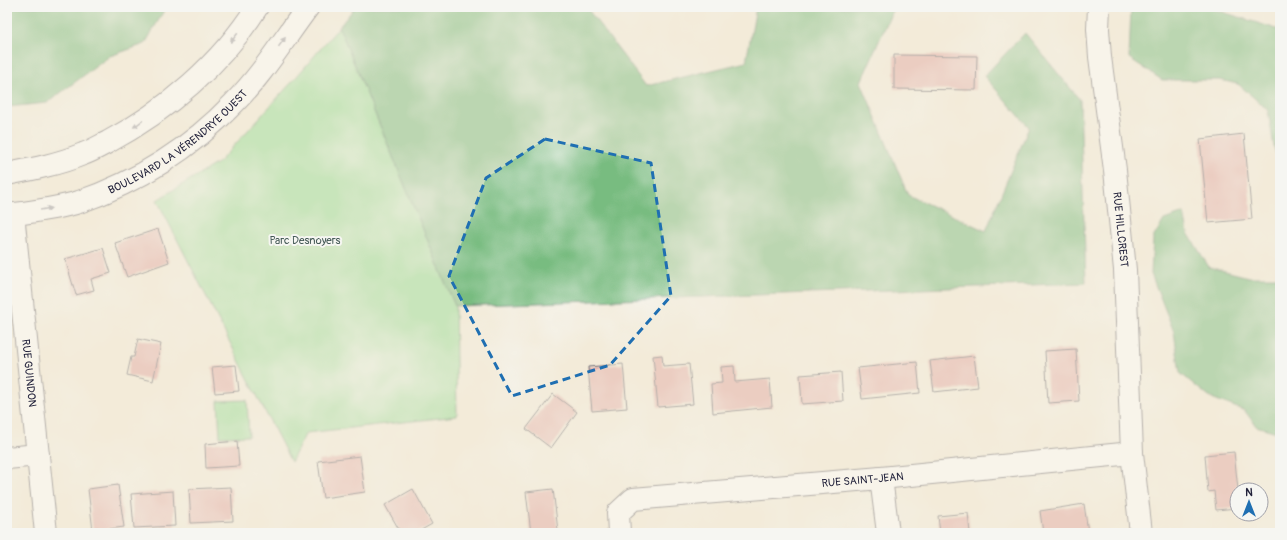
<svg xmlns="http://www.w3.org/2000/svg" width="1287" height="540" font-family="Pangolin,sans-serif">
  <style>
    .green { fill: #96dd97; stroke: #5c8069 }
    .forest { fill: #78bc80; stroke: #4d6f5e }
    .building { fill: #e3a9a5 }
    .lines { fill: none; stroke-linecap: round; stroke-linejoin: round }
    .minor-casing { stroke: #6b6872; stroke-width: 24 }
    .major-casing { stroke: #6b6872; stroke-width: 24 }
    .minor { stroke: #fff; stroke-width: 22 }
    .major { stroke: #fff; stroke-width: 22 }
    .oneway { fill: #9c9ca7 }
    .marked { fill: none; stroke: #1f6fb2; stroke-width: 3; stroke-dasharray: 8 5; stroke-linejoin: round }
    .labels { text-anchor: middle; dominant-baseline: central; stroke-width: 4; stroke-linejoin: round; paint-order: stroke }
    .street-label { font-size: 11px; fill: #22223b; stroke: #f6f6f2 }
    .park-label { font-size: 11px; fill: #455a57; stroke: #f6f6f2 }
  </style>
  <rect width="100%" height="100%" fill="#f6f6f2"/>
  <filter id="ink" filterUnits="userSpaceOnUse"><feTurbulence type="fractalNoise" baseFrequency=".025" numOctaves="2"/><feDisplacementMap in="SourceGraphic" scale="8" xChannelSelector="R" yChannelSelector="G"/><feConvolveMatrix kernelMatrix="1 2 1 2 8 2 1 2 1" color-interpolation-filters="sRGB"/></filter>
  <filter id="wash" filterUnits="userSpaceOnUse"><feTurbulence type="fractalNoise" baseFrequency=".012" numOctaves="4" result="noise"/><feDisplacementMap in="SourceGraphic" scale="16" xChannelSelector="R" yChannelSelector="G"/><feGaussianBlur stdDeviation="0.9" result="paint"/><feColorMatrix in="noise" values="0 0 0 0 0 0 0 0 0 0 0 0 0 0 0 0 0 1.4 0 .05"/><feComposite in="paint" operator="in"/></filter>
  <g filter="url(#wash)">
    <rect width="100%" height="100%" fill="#f3ebd9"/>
    <path class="green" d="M339,27L455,306L457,416L306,433L291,462L157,200L219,162L292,82Z
      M247,400L249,436L220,437L218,401Z"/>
    <path class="forest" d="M7,7H166L145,44L110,56L47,103L7,107Z
      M355,7H586L646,86L746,62L756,7H894L861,82L908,195L986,231L1029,127L984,76L1025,33L1080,100L1086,283L455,306L339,27Z
      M1131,7H1207L1280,30V166L1274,147L1268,110L1238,84L1220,80H1162L1129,58Z
      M1184,213L1188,233L1209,267L1249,277H1280V433L1256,426L1245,411L1209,397L1180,373L1174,332L1151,274L1153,238L1164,220Z"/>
    <g id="blocks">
      <path class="building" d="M894,55L977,56L976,90L894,89Z
        M1244,134L1252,219L1208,223L1200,139Z
        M158,229L169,262L127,277L115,243Z
        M103,248L111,273L91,279L94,290L76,295L65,259Z
        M138,339L161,344L153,381L127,375L131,357H134Z
        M1076,349L1079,401L1048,403L1045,351Z
        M662,355L663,366L689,364L693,404L658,407L653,356Z
        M974,356L978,387L934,392L930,361Z
        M917,362L920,393L862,399L858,368Z
        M623,364L627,408L592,411L588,367Z
        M236,365L239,391L215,393L212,367Z
        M734,366L735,382L770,379L772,407L713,413L711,384L722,383L721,367Z
        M841,372L843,401L802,404L800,375Z
        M553,394L577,412L551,448L526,429Z
        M237,441L239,466L206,468L205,444Z
        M1234,452L1238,490L1237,508L1216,510L1214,491L1208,492L1205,455Z
        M360,456L365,492L323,498L318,461Z
        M118,485L124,527L93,531L88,489Z
        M231,487L233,521L191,523L189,489Z
        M413,489L432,524L416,533H401L385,505Z
        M553,489L558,531L531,533L526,492Z
        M173,491L175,526L134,528L131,494Z
        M1084,504L1088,532L1043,533L1040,511Z
        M968,513L970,533H940L938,516Z
        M830,530V533H804V532Z"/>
    </g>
  </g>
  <g filter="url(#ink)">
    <use href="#blocks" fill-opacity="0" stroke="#6b6872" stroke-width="1"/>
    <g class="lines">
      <defs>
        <g id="minor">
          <path id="s1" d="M1099,7L1098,29L1100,57L1115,170L1125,270L1132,453L1141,533"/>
          <path id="s2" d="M13,214L46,533"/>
          <path d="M7,458L38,455"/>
          <path d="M881,478L888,533"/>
          <path id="s3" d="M619,533L618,513L633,499L881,478L1132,453"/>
        </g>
        <g id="major">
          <path d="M7,174C33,169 59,164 83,154C92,151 100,146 108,142C166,111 222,63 257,7"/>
          <path id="s4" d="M7,215C30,212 56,209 79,202C137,182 191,148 234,103C262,75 284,39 308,7"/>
        </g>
      </defs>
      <use href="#minor" class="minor-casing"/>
      <use href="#major" class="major-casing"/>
      <use href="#minor" class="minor"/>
      <use href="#major" class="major"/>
    </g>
    <defs><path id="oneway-solid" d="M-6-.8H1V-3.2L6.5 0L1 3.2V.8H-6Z"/></defs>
    <g class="oneway">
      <use href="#oneway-solid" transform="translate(234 38) rotate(129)"/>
      <use href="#oneway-solid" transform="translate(282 42) rotate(-54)"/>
      <use href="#oneway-solid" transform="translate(138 124) rotate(144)"/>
      <use href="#oneway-solid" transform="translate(46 209) rotate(-10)"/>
    </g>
  </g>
  <path d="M0 0H1287V540H0ZM545,139L651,163L671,296L610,365L512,396L449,276L486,178Z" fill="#f3ebd9" fill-opacity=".55" fill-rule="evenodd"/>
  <path class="marked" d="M545,139L651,163L671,296L610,365L512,396L449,276L486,178Z"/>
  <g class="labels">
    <g class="street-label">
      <text stroke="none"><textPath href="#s4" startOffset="190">BOULEVARD LA VÉRENDRYE OUEST</textPath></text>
      <text stroke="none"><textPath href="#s1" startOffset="224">RUE HILLCREST</textPath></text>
      <text stroke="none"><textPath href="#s2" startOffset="160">RUE GUINDON</textPath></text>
      <text stroke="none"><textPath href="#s3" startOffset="271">RUE SAINT-JEAN</textPath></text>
    </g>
    <g class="park-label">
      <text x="305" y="240">Parc Desnoyers</text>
    </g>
  </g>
  <rect width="1287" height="540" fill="none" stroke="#f6f6f2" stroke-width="24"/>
  <g transform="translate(1249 502)"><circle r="19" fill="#f6f6f2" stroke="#a1a1a9"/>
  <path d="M0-3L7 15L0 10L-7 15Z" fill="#1f6fb2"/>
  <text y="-6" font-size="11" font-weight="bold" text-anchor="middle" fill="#22223b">N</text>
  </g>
</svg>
